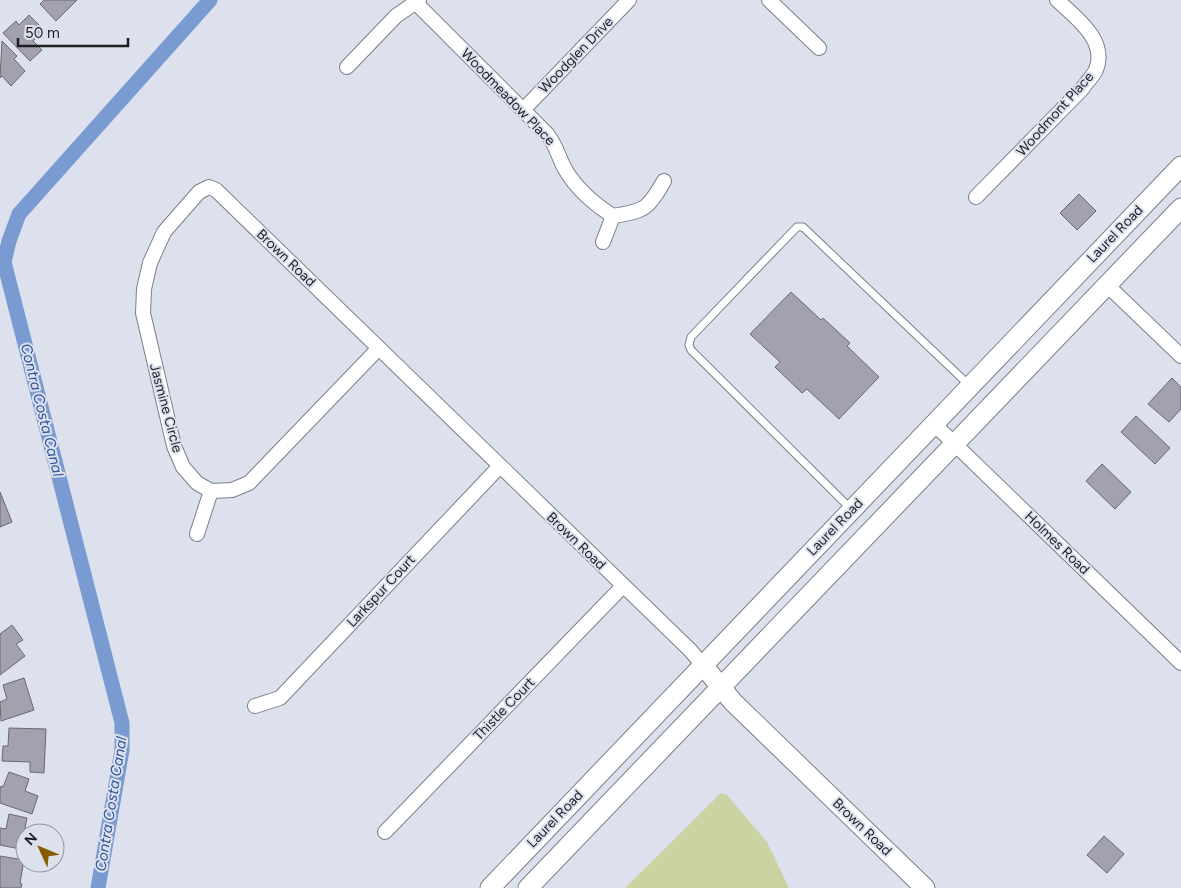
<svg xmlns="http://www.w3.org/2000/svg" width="1181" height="888" font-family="Figtree,sans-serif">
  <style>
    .green { fill: #cad3a1 }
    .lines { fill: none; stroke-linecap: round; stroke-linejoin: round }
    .canal { stroke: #7a9ad2; stroke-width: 15 }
    .building { fill: #a3a1ad; stroke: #696772 }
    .lane-casing { stroke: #7a7f89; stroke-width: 9 }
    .street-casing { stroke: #7a7f89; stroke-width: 16 }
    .secondary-casing { stroke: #7a7f89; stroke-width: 21 }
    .lane { stroke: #fff; stroke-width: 7 }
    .street { stroke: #fff; stroke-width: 14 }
    .secondary { stroke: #fff; stroke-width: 19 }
    .labels { text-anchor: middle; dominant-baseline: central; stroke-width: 4; stroke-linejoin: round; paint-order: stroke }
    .street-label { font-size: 14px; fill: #1d1f23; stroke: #dce1ed }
    .water-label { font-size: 15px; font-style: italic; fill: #2e5398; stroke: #dce1ed }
  </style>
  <rect width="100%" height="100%" fill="#dce1ed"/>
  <path class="green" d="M721,793L727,795L767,842L789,888H625Z"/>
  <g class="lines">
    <path class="canal" d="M98,888L122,750V723L4,262L9,241L19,214L210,0"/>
  </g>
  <path class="building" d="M44,0H77L56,21L40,4Z
    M29,15L44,30L33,41L42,50L30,61L3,33L16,21L19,25Z
    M2,41L17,56L14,59L25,71L11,86L2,76L0,78Z
    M1079,194L1096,211L1077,230L1060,213Z
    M791,292L821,320L823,318L850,343L847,346L879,377L839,419L807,389L802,393L775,367L780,362L750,334Z
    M1172,378L1181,387V409L1169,422L1148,404Z
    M1136,416L1170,448L1155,464L1121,432Z
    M1102,464L1131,492L1115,509L1086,481Z
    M0,492L12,522L0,527Z
    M12,625L23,640L16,644L25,656L0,675V634Z
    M24,678L34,710L1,721L0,702L7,699L3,685Z
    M9,728L46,729L44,773L30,772V762L2,761L3,746H8Z
    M9,772L29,779L25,791L38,796L32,814L0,803V789L1,786L3,787Z
    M9,814L27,818L24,833H27H25V850L0,845V828L6,829Z
    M1104,836L1124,854L1107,873L1087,855Z
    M0,856L24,860L20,883L22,884L21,888H0Z"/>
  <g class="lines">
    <defs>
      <path id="lane" d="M851,509L691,350L689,345L691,337L797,227H803L970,386"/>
      <path id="street" d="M769,0L819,48
        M416,3L547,134C557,146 558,157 565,169C577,190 594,204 613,216C645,211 648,209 664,181
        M347,67L396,16L419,0
        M524,109L629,0
        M976,197L1082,89C1086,83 1093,76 1096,70C1108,40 1075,17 1057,0
        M603,242L613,216
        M1107,285L1181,356
        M379,348L249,483L232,490L211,491L197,483L183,467L174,446L143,313L144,289L150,263L164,232L199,192L209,187L216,190L690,650L702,664
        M934,424L1181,663
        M197,534L211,491
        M255,706L280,698L500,466
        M385,832L623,586"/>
      <path id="secondary" d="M702,664L733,702L925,888
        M490,888L1181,166
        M528,888L1181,208"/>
    </defs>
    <use href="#lane" class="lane-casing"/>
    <use href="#street" class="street-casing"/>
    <use href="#secondary" class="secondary-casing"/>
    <use href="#lane" class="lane"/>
    <use href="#street" class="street"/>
    <use href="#secondary" class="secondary"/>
  </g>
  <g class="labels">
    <g class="street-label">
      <text transform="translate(576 55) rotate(-46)">Woodglen Drive</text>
      <text transform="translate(508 97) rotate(46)">Woodmeadow Place</text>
      <text transform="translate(1055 114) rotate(-48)">Woodmont Place</text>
      <text transform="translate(1115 234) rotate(-46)">Laurel Road</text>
      <text transform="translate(286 258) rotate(44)">Brown Road</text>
      <text transform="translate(166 408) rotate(75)">Jasmine Circle</text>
      <text transform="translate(835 527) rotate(-46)">Laurel Road</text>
      <text transform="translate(576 541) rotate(44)">Brown Road</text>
      <text transform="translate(1057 543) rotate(44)">Holmes Road</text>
      <text transform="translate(381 591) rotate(-47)">Larkspur Court</text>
      <text transform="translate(504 709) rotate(-46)">Thistle Court</text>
      <text transform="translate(555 819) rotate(-46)">Laurel Road</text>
      <text transform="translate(862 827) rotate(44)">Brown Road</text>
    </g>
    <g class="water-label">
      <text transform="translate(42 410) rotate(76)">Contra Costa Canal</text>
      <text transform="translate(111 804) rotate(-81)">Contra Costa Canal</text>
    </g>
  </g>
  <g transform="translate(40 848) rotate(314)"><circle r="24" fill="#dce1ed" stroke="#90939c"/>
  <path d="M0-4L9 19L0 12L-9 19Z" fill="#895a00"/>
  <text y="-8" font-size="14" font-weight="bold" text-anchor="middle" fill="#1d1f23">N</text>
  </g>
  <path d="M18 38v8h110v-8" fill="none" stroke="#1d1f23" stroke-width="2.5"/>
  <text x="25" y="38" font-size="15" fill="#1d1f23" stroke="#dce1ed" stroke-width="4" paint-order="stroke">50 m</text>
</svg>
